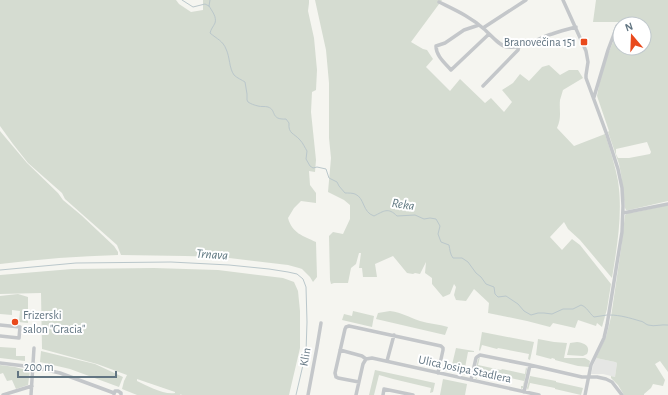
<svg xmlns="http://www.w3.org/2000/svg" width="668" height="395" font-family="'Alegreya Sans',sans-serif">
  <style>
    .built { fill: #e5e6e4 }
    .green { fill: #d5dcd1; fill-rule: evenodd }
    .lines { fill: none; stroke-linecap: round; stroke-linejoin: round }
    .stream { stroke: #bac7cb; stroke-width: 1 }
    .minor { stroke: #c4c7ca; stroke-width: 3.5 }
    .poi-dot { fill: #e9491c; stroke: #fff; stroke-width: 1.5 }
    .labels { text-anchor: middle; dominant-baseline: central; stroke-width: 4; stroke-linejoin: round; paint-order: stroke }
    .poi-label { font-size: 12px; fill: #627582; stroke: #fff; text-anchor: end }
    .street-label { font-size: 12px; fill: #627582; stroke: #fff }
    .water-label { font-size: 13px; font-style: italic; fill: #5e7780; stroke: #fff }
  </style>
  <rect width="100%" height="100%" fill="#f5f5f0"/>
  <path class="built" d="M596,358L615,362L617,363L615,377L603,374H591L593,366Z"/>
  <path class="green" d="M0,0H176L179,4L191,12L203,10V0H309V3L308,11L314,38L317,70L316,90L312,92L311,112L316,160L315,172L309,171L310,185L316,193V203L301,201L294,208L288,218C292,233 303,236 316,242L317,277L313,282L310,277L302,269L299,268L288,265L221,257L185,256L121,255L117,245L65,199L62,193L28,163L13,144L0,126Z
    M315,0H442L411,42L423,49L427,50L433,59L426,67L450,91L460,79L485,103L491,98L504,112L512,102L502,90L513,83L520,74L529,81L542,67L549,65L560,75L569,70H578L583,78L563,90C562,93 561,97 560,100C559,111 562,117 557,128L574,146L605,134C610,149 615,165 618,181C623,213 617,247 612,278L580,240L568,229L564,222L550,237L562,250L572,239L580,245L611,284L607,309L602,327L597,323L596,326L578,320L575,328L553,323L550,327L527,321L488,313L489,303L474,289L466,301L456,300L454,295L456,287L454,284L450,294L443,297L432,284V278L425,273L426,262L420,274L415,273L413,274L407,273L393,256L375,264L377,277H363L362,268H359L361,253H359L356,264L351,268L348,283H334L331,284L330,280L329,236L333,232L343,234L350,219V205L344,200L328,192L331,158L329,138V83L326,50Z
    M596,0H668V201L629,210H626L625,208L621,174L619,164L608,132L609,131L597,96L599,85L606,59L620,25V48H644V24H620L621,22H593ZM647,142L651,152L650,154L629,158H618L616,154V149Z
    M0,131L27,163L58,193L63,200L81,215L114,246L118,252V255C79,256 39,259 0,264Z
    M668,205V372L660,361L655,364L665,380L663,386L653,384L651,388L644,394V395H624L618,385L611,378V376L615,377L617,363L615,362L596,358L606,337L611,317L621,249L625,215L628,213L636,212Z
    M154,268L218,270L283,278L294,282L298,291L300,311V348L289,395H182L180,394L181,395H137L122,389L124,381L127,375L97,364L42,349L41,293L0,294V275L72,269ZM137,379L175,392V393C164,395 147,386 137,381Z
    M18,294L28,297V323L19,322L20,311L12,310V315L0,314V296Z
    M353,311L374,316L372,327L342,320L344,314L352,316Z
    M390,311C403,313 408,317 420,321C429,324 439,324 448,327L445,335L376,319L378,313Z
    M482,332L534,342L530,360L528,359L529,354L498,348L497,349L482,345L480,351L479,350Z
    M538,339L554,342L567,343L564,358H585L590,361L589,367L578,366L555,360V359L552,358L551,359L536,355Z
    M577,342C584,343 591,346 587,354L583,356L567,355L570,343Z
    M0,347L16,348V356H25V361L0,358Z
    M456,348L474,351V352H468L464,373H466V375L442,370V367L451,369Z
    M41,351L95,364L123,377L119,387L70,369L40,362Z
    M480,357L478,365L501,370L502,369L525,374L526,367L527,369L523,388L521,389V386H523L524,381L501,376L500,377L477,372L476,377L477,378V379L475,378L474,376L478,359Z
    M0,365L15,367L30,371L28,385L16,389L12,380L7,381L3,373L0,374Z
    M375,370L435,383L433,392L430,393L431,388L393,379L379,375L374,395H369Z
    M530,376L556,381V382L583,388L581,395L555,389V388L530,383L528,390L527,388Z
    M443,379L467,384L465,395H440Z"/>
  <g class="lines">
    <path class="stream" d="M182,0L193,7L205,4L209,6
      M209,6C212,11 217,17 215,23C213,27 211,29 210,33C217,39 223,41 226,49C230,57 229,68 234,75C237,78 242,80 245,82L247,94V100L248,102C251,104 254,105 258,106C261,107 265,106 268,107C277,110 270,120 286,119L289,123C288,134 294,133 300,140C303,143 305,148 307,151L306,159L310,166L313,168L317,167L326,169L329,178L337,182L339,186L345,193C348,193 353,193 355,194C365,198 362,212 374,216C384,211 388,207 397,216L415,215L424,219L430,218L436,219L440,226L438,234L441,242L449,245C450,250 450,254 453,258H462L468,262L476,273L481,277L486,284L494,287L495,294L498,297L506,296L518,304L524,311L531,315L538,313H544L552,314L563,309H573L581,305C587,307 589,313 594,317L607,315
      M209,6L210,0
      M0,270L76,263L171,262L229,265L269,269L288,272L297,274L303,279L306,287L307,322L306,352L296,395
      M610,315C620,315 630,318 640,321C643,321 645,324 648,325C655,327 661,324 668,325"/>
    <path class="minor" d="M563,0L586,51L588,62L586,75V78L607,135L618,169L622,188L623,206L622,232L607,325L604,338L591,365L585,395
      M439,2C455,10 471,17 484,29C490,34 500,47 508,47C524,49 538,38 552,34C560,31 568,29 576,27
      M479,25L464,30L445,43L436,46C436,56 445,63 451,70L489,34
      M483,28L526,0
      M483,86L518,50L519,46
      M594,97L608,50L617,26
      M623,213L668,204
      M0,325L20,327L19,338L0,336
      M340,350L362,356L366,359L372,358L539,395
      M387,361L394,335
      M0,363L33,367L60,373L114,393
      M471,380L476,358L477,357L480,355L530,365
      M359,382L338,378L336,377L335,373L345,329L346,327L349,326L441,346L443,348V350L438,373
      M524,392L530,365L582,377H597L606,379L612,382L622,395
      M114,394L115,391H118L121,393V395
      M3,395L32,386
      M31,395L34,348
      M308,395L317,347L321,323
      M356,395L363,364L366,359
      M383,395L384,389L413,395"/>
  </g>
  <g class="poi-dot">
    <rect x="580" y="38" width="8" height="8" rx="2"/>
    <circle cx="15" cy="322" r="4"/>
  </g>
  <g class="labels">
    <g class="poi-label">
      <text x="576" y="42">Branovečina 151</text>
      <text x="23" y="315" text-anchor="start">Frizerski<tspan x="23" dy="14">salon "Gracia"</tspan></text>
    </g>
    <g class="street-label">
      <text transform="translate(305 357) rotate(-80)">Klin</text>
      <text transform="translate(465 369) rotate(12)">Ulica Josipa Stadlera</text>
    </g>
    <g class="water-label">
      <text transform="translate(403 205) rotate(8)">Reka</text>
      <text transform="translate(212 255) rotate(4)">Trnava</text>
    </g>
  </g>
  <g transform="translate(632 36) rotate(341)"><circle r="19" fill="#ffffff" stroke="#c0c8cd"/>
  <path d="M0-3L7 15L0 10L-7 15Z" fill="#e9491c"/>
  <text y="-6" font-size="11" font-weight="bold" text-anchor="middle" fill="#627582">N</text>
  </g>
  <path d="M18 371v6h98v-6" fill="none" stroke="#627582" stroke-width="2"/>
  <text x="24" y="371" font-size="12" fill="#627582" stroke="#ffffff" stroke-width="3" paint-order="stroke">200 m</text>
</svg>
